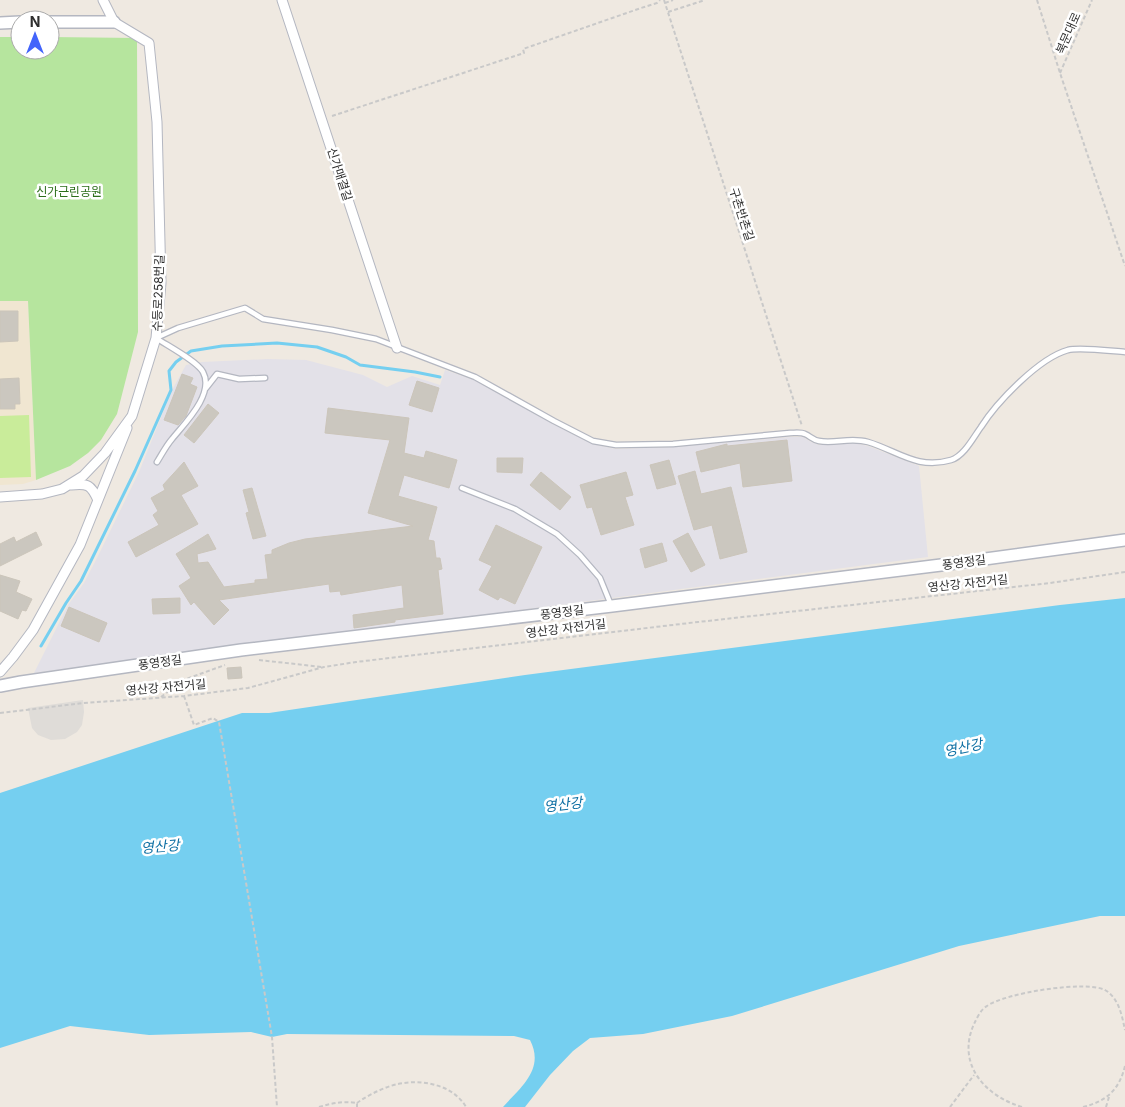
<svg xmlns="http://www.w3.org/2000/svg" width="1125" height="1107" font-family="Inter,'Noto Sans KR',sans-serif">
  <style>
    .industrial { fill: #e3e1e8 }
    .education { fill: #f0e6d1 }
    .green { fill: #b6e59e }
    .pitch { fill: #c9ec9a }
    .plaza { fill: #dfdcd8 }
    .water { fill: #75cff0 }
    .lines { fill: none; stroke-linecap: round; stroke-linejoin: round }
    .stream { stroke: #75cff0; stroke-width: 3 }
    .building { fill: #cbc7bf; stroke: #cbc5ba }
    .service-casing { stroke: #b4b7c1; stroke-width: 7 }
    .minor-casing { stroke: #b4b7c1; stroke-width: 11 }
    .tertiary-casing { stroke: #b4b7c1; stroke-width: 14 }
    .path { stroke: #c9c9c9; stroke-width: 2; stroke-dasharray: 4 2.5; stroke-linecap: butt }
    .service { stroke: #fff; stroke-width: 4.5 }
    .minor { stroke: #fff; stroke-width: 9 }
    .tertiary { stroke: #fff; stroke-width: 11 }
    .labels { text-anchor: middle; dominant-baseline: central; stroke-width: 5; stroke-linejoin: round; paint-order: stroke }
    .street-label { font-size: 12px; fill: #2e2e2e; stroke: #fff }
    .park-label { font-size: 12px; fill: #2c6e1b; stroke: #fff }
    .water-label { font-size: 14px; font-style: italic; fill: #0d6fa3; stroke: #fff }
  </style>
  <rect width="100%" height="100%" fill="#efe9e1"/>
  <path class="industrial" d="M268,359L306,360L363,375L387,387L412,376L440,385L445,370L474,380L553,424L592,444L616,449L673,447L790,437H803L811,442L819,445L854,443L868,446L919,466L928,557L34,673L68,605L84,583L98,556L139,472L172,390L186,365L202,362Z"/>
  <path class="education" d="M0,301H28L36,480L23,484L0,485Z"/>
  <path class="green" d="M0,37H20V50H50V37L137,38L138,332L117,414L101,440L88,453L70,466L36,480L28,301H0Z"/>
  <path class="pitch" d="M29,415L31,477L0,478V416Z"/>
  <path class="plaza" d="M83,700L84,712L82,725L77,732L65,739L51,740L38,735L32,728L28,708Z"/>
  <path class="water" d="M1125,598V916H1100L959,946L732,1016L643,1034L590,1038L573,1051L550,1075L525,1107H503C521,1087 545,1069 530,1040L514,1036L287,1034L272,1037L251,1032L149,1035L70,1026L0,1048V793L242,713H269L525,675L1060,605Z"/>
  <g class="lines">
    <path class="stream" d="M41,646L66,603L81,581L135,471L171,390L169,371L176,362L191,351L222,346L277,343L317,347L346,357L360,365L415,372L440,377"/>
  </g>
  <path class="building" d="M0,311H18V341L0,342Z
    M182,374L193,378L190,384L197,387L186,416L178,425L164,420Z
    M19,378L20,404H15V409H0V379Z
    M417,381L439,388L432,412L409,405Z
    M208,404L219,413L194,443L184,435Z
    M328,408L409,418L404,453L424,458L426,451L457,460L449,488L404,475L398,496L437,507L428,540L434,541L436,558H440L442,569L438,570L443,614L395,620V622L354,628L353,615L404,608L402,585L341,595L340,591L330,592L329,584L219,600L229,610L214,625L194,602L191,605L179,586L191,578L176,554L208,534L216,549L197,554L198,563L208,562L224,587L255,583V580L268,579L265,555L272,554V550L289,543L305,539L413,526L368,513L390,440L325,433Z
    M787,440L792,481L743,487L740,463L701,472L696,452L727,444V446Z
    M497,458H523L522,473L497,472Z
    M669,460L676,484L657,489L650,465Z
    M184,462L198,486L181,495L198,524L136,557L128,542L159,525L153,515L158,511L151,498L165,490L163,485Z
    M695,471L701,494L731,487L747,552L720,559L712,525L694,530L678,476Z
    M541,472L571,497L560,510L530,485Z
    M626,472L633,495L625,497L634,525L601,535L592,507L587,508L580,485Z
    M252,488L266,536L253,539L246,513L249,512L243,490Z
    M496,525L542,547L515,604L500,597L498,600L479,590L492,566L479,560Z
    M36,532L42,545L0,566V544L14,537L16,542Z
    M688,533L705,565L691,572L673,541Z
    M662,543L667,561L645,568L640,549Z
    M0,575L20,581L16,592L32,599L26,611L22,610L18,619L0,611Z
    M180,598V613L153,614L152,599Z
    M69,607L107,623L99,642L61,626Z
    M241,667L242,678L228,679L227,668Z"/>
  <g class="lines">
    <defs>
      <path id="service" d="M206,388L217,374L239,379L265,378
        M157,462C162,454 166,446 172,439C184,424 215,394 203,372C197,361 168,346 156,338L178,328L245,308L263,319L332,330L376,339L475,377L554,421L593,441L616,445L673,444L790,433C795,433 801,432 805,434C810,436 813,440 819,441C835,444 850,437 868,442C898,451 917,470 951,460C964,456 973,438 981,427C997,402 1039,358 1068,350C1080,347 1111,351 1125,352
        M462,488L515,509L557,534L580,555L600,578L611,605"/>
      <path id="minor" d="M282,0L397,348
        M71,485C88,483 91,485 98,500
        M0,497L42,494L62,489L83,476L105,453L132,416L156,338L161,283L157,122L149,43L114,22L103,0
        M0,672L13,657L33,630L80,545L127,428"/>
      <path id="tertiary" d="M50,22H114
        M0,23L20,22
        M0,686L21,682L241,650L612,606L941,565L1125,540"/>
    </defs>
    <use href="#service" class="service-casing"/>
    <use href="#minor" class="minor-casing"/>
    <use href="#tertiary" class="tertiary-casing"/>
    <path class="path" d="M664,0L802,426
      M1037,0L1060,73L1125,266
      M665,3L673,0
      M668,12L705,0
      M1060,73L1092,0
      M332,116L524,53L523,49L641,8L657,3L660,0
      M259,660L322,667
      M184,696L194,725L213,718L219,722L272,1037L277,1107
      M161,697L178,684L186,679L225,665
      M0,713L84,703L184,696L248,688L324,667L356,662L698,622L1050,583L1125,572
      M357,1103C365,1097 375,1092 385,1088C411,1077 451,1081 466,1107
      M319,1107C332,1103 343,1101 357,1103V1107
      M950,1107L974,1075
      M1022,1107C985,1096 956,1064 974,1024C977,1018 981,1009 987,1006C1005,993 1086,980 1105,990C1119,998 1122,1016 1125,1030
      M1083,1107C1107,1101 1119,1090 1125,1066
      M1106,1107L1109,1097"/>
    <use href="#service" class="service"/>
    <use href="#minor" class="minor"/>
    <use href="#tertiary" class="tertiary"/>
  </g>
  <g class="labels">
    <g class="street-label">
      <text transform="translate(1068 33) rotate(-66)">북문대로</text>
      <text transform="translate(340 174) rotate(72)">신가매결길</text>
      <text transform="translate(742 214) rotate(72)">구촌반촌길</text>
      <text transform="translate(158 293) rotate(-88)">수등로258번길</text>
      <text transform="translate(964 562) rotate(-8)">풍영정길</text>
      <text transform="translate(968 583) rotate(-6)">영산강 자전거길</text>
      <text transform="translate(562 612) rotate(-7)">풍영정길</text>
      <text transform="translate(566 628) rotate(-7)">영산강 자전거길</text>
      <text transform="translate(160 662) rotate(-8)">풍영정길</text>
      <text transform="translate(166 687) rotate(-5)">영산강 자전거길</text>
    </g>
    <g class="park-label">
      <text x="69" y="191">신가근린공원</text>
    </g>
    <g class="water-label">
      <text transform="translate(963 747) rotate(-12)">영산강</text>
      <text transform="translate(563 804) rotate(-7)">영산강</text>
      <text transform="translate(160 846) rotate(-5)">영산강</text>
    </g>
  </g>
  <g transform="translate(35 35)"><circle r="24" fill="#ffffff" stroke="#ababab"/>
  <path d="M0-4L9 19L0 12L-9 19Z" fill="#4264fb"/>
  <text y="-8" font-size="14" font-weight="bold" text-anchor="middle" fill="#2e2e2e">N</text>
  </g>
</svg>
